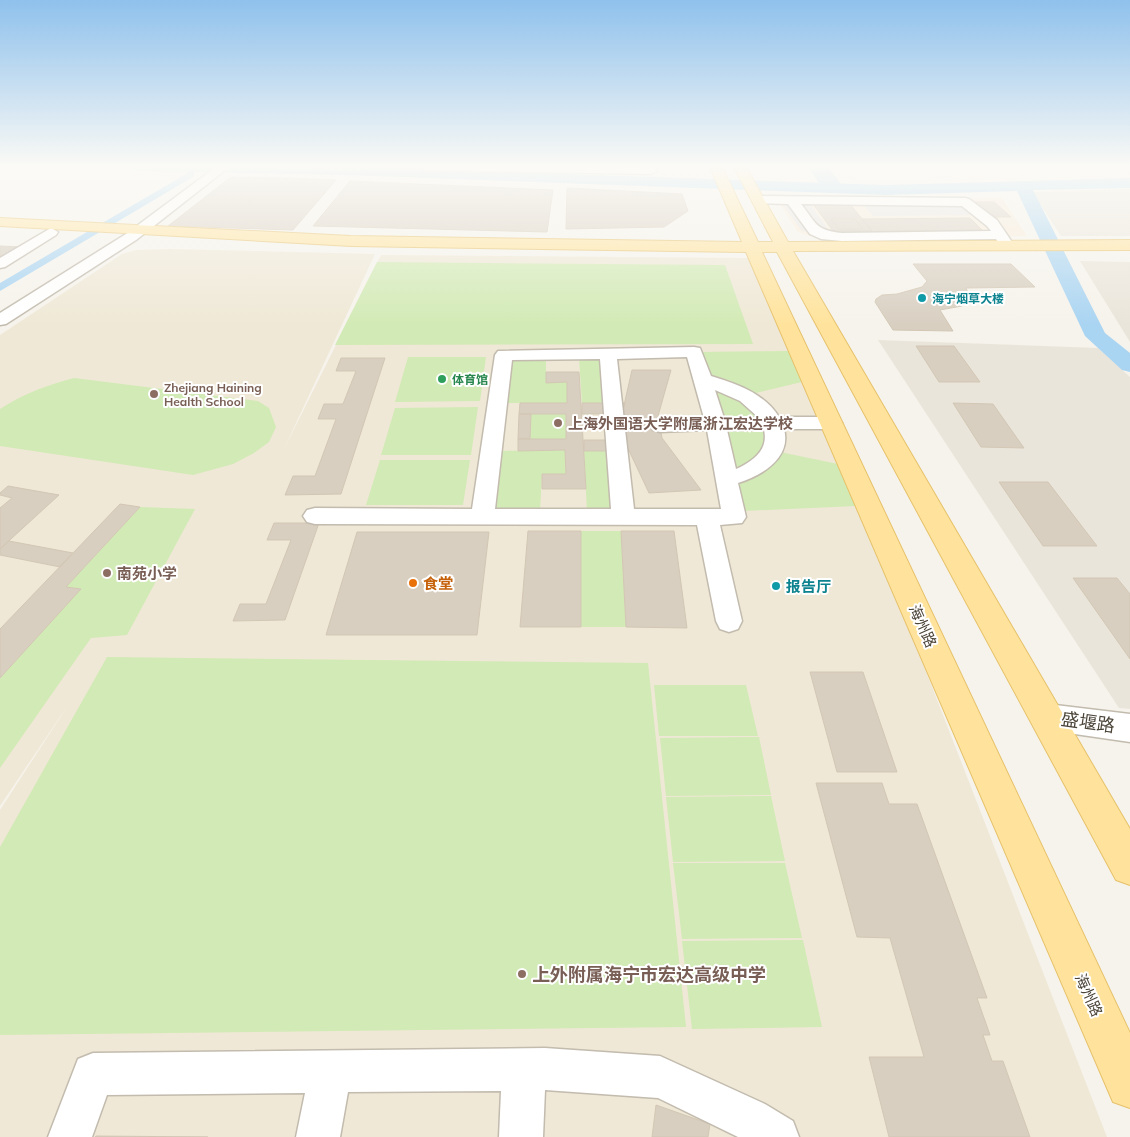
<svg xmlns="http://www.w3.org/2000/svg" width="1130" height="1137" font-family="Mulish,'Noto Sans SC',sans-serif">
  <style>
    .residential { fill: #eae5da }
    .commercial { fill: #f7ead8 }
    .education { fill: #efe8d6 }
    .green { fill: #d2eab5 }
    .parking { fill: #e5e3e0 }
    .water { fill: #a9d4f2 }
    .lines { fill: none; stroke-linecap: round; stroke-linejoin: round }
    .canal { fill: #a9d4f2; fill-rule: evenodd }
    .river { fill: #a9d4f2; fill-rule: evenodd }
    .building { fill: #d8cfc1; stroke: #d3c7b4 }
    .minor-casing { stroke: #c2bbae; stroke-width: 3 }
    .major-casing { stroke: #e6c16a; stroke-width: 2 }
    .minor { fill: #fff; fill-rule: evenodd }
    .major { fill: #ffe39c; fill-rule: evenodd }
    .culture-dot { fill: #0f9aa8; stroke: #fff; stroke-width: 2 }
    .leisure-dot { fill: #2e9e5b; stroke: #fff; stroke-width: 2 }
    .education-dot { fill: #8d6e63; stroke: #fff; stroke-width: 2 }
    .food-dot { fill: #e8710a; stroke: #fff; stroke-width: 2 }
    .labels { text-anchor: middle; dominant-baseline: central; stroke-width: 4; stroke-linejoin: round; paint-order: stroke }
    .far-culture-label { font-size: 12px; font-weight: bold; fill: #0d838f; stroke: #fff; text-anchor: start }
    .far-leisure-label { font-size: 12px; font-weight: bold; fill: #27864d; stroke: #fff; text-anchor: start }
    .far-education-label { font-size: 12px; font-weight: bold; fill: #785e54; stroke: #fff; text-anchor: start }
    .education-label { font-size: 15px; font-weight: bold; fill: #785e54; stroke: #fff; text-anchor: start }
    .food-label { font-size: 15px; font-weight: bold; fill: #c56008; stroke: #fff; text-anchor: start }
    .culture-label { font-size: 15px; font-weight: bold; fill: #0d838f; stroke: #fff; text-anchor: start }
    .street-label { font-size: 15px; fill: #4b4439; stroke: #fff }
    .near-street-label { font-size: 18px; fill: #4b4439; stroke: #fff }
    .near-education-label { font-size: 18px; font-weight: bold; fill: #785e54; stroke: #fff; text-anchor: start }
  </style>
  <rect width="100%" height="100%" fill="#f6f3ec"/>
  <path class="residential" d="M1130,189V236H1061L1032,192Z
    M1080,261L1130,262V342Z
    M878,340L1098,348L1130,377V709L1119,708Z"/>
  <path class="commercial" d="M776,198H1002L1027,236L838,240L812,237L798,232Z"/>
  <path class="education" d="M170,249L375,254L283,451L381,255L748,258L915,643L1107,1137H0V810L70,702L0,806V335L122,254L136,250Z"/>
  <path class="green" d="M377,262L725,265L753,344L335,345Z
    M789,351L802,382L752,394L731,381L707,374L694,352Z
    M408,357H486L480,401L395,402Z
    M579,357H601L606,403H582Z
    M511,359H546V382H567V403H506Z
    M74,378L258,401L269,408L276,427L269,442L254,453L233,464L193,475L0,446V409C23,394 47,385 74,378Z
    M703,380L752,400L774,447L727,479Z
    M478,407L471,455H381L395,408Z
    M531,414H566V439H530Z
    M565,450L566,474L542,475L540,510L494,509L499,451Z
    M584,451H612L617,512H587Z
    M780,452L838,464L856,506L744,511L738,484C758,478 771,471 780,452Z
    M380,460H470L463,505H366Z
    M140,507L195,509L127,635L91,638L0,768V678L80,589L66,587Z
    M581,531H621L626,627H581Z
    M107,657L648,663L686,1027L0,1035V847Z
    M654,685H746L758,736H659Z
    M759,737L771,795L666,796L660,738Z
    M771,796L785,861L673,862L666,797Z
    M673,863H785L802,938L682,939Z
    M803,940L822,1027L692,1029L682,941Z"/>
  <path class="parking" d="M859,200L970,201L985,215L873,216Z
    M810,204L833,236L802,231L783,205Z"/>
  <path class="water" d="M808,167H828L844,188H822Z"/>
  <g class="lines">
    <path class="canal" d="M189,167L197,168L193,177L0,291V283L186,174Z"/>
    <path class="river" d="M130,167H364L886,185L1130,178V188L1033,190L1105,333L1130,353V372L1122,370L1085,336L1017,191L886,195L346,175L137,171L132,170Z"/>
  </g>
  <path class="building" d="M231,177L287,178L336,180L293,230L168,226Z
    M350,181L553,190L547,232L313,226Z
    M567,188L682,194L688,211L664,227L566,229Z
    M975,202H994L1011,217H991Z
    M813,204H850L872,231H833Z
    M970,218L986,234H839L837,231H872L862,219Z
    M831,219H855L863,229H839Z
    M0,246L23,247L0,262Z
    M913,264H1011L1035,287L966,288L968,293L962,306L940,310L953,331L893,330L875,302L876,299L882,295L897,294L922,287L927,281Z
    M916,346H954L980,382H939Z
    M341,358H385L341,494L285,495L293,476H315L336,419H318L324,404H343L356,371H336Z
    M632,370H671L658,416L662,438L701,490L649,493L624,440L622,414Z
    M546,372H579L586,489H542V474H566L565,450L518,451V439H566V414H519L520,403H567V382L546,383Z
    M582,403H625L622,414H582Z
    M953,403L993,404L1024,448L981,447Z
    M519,414H531L530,439H518Z
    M584,440H624L629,451H584Z
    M999,482H1048L1097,546H1043Z
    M8,486L59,495L0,549V508L12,498L0,495V493Z
    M120,504L140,507L66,587L81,589L0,678V629Z
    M274,523H319L285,620L233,621L240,604H266L291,540H267Z
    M528,531H581V627H520Z
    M621,531H674L687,628L626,627Z
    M357,532H489L477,635H326Z
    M9,541L73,553L60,567L0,555V549Z
    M1073,578H1117L1130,594V659Z
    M810,672H863L897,772H837Z
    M816,783H882L889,804H917L987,998H977L990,1035H983L992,1061H1003L1030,1137H889L869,1057H924L890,938L857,937Z
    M656,1105L710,1124L708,1137H652Z
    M96,1136L208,1137H95Z"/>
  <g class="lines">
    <defs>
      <path id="minor" d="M216,167H229L136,240L6,324L0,325V313L126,234Z
        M420,167H656L657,171L651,174L426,170Z
        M759,196L965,198L969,199L997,220L1014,245L1007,249L1002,248L996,239L842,241L821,239L810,234L788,204L755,203L753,200ZM801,204L962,206L987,226L991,231L842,233C815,230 817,224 801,204Z
        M51,228L58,232L56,235L5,267L0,268V258Z
        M694,347L700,348L711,376C737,384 764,393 779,417H832L839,419L842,423L839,427L832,429H784C792,458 761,476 738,483L746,517L742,523L720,525L742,621L738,629L729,632L720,629L716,621L697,525L315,524L307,522L303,516L307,510L315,508L472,509L495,355L498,351ZM687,357L704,418L660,420L653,422L650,426L653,430L660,432L707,430L721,509H634L617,359ZM600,359L611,509H495L512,360ZM715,390L740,401L759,418H724ZM727,430H764C769,450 752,462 736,469Z
        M1047,704L1130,714V742L1047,730L1036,726L1032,717L1036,708Z
        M545,1048L660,1056L765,1104L793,1121L799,1137H738L658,1098L545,1090L543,1137H499L501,1091L348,1092L340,1137H296L305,1093L107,1095L92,1137H48L78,1059L93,1053Z"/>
      <path id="major" d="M710,167H722L758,242H773L734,167H746L788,242L1130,240V250L793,251L1130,829V885L1116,880L777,252H762L1130,1033V1108L1113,1102L746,252L351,246L0,226V218L351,236L742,242Z"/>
    </defs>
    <use href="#minor" class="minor-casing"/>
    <use href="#major" class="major-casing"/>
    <use href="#minor" class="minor"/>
    <use href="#major" class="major"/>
  </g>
  <linearGradient id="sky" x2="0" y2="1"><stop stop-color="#8fc1ec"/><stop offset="0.51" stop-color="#fbfaf6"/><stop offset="1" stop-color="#fbfaf6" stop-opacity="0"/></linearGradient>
  <rect width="1130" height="326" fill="url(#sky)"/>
  <g class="culture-dot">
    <circle cx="922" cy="298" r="5"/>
    <circle cx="776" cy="586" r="5"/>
  </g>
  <circle class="leisure-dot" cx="442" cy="379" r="5"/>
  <g class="education-dot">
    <circle cx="154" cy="394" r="5"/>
    <circle cx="558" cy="423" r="5"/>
    <circle cx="107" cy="573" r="5"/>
    <circle cx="522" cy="974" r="5"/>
  </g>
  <circle class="food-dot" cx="413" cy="583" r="5"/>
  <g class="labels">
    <g class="far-culture-label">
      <text x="932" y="298">海宁烟草大楼</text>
    </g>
    <g class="far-leisure-label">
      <text x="452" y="379">体育馆</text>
    </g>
    <g class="far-education-label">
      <text x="164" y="387">Zhejiang Haining<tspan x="164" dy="14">Health School</tspan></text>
    </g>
    <g class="education-label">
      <text x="568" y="423">上海外国语大学附属浙江宏达学校</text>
      <text x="117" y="573">南苑小学</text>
    </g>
    <g class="food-label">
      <text x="423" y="583">食堂</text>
    </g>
    <g class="culture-label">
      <text x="786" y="586">报告厅</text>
    </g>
    <g class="street-label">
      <text transform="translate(923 626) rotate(66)">海州路</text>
      <text transform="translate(1089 995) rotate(66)">海州路</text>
    </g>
    <g class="near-street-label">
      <text transform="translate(1088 722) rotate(8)">盛堰路</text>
    </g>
    <g class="near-education-label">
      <text x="532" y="974">上外附属海宁市宏达高级中学</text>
    </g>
  </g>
</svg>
